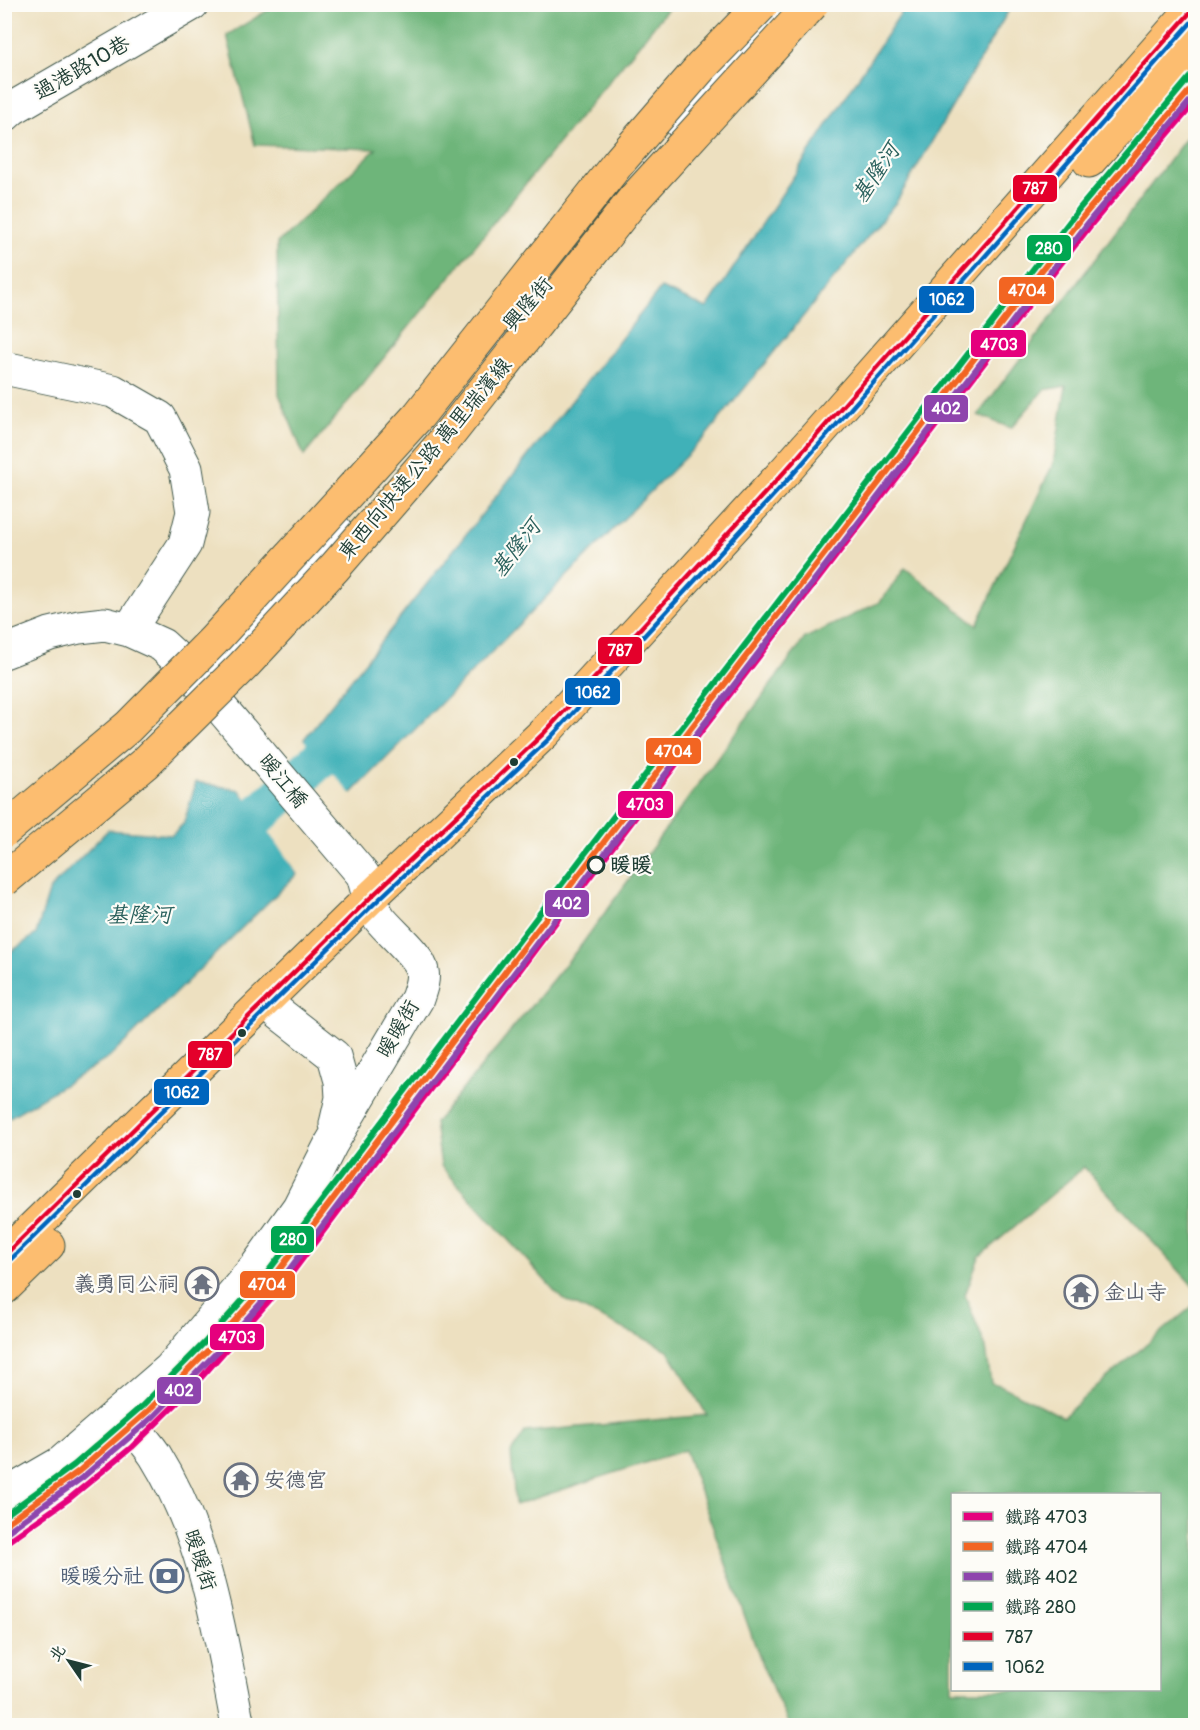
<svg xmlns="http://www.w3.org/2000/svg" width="1200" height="1730" font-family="Pangolin,'LXGW WenKai TC',sans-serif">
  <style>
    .forest { fill: #6eb57a; stroke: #467957; stroke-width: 1.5; fill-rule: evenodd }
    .water { fill: #40b1b8; stroke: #307776; stroke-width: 1.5 }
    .pier { fill: #ede0c0 }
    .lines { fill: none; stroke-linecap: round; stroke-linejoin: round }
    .river { stroke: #40b1b8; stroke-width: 40 }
    .minor-casing { stroke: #3e5549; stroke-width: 35 }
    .major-casing { stroke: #3e5549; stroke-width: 35 }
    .minor { stroke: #fff; stroke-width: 33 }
    .major { stroke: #fcbd6f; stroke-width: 33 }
    .highway-bridge-casing { stroke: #3e5549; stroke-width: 35; stroke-linecap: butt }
    .highway-bridge { stroke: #fcbd6f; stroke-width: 33 }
    .bus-1-casing { stroke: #fdfcf7; stroke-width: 9 }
    .bus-2-casing { stroke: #fdfcf7; stroke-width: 9 }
    .bus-1 { stroke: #e4002b; stroke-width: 4.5 }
    .bus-2 { stroke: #0065bd; stroke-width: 4.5 }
    .rail-1-casing { stroke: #fdfcf7; stroke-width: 10 }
    .rail-2-casing { stroke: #fdfcf7; stroke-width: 10 }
    .rail-3-casing { stroke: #fdfcf7; stroke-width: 10 }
    .rail-4-casing { stroke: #fdfcf7; stroke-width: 10 }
    .rail-1 { stroke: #e5007d; stroke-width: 6 }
    .rail-2 { stroke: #f26522; stroke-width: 6 }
    .rail-3 { stroke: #8e44ad; stroke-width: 6 }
    .rail-4 { stroke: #00a651; stroke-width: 6 }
    .bus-dot { fill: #1f3d34; stroke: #fdfcf7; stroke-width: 2 }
    .stop-dot { fill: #fdfcf7; stroke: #1f3d34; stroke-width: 3 }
    .labels { text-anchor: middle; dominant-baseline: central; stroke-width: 4.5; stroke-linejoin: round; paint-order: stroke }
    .street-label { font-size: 21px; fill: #1f3d34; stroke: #fdfcf7 }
    .stop-label { font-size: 21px; font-weight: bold; fill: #1f3d34; stroke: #fdfcf7; text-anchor: start }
    .worship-label { font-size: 21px; fill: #5b616d; stroke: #fdfcf7; text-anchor: start }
    .service-label { font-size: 21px; fill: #4e5e75; stroke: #fdfcf7; text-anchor: end }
    .water-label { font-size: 22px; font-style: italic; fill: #29605c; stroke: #fdfcf7 }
    .line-badge { stroke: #fdfcf7; stroke-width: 2 }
    .badge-label { font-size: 16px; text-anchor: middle; font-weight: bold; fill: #fff }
  </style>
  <rect width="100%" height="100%" fill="#fdfcf7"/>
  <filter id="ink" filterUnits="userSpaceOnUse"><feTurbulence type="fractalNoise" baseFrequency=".0167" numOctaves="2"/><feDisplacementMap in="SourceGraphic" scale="12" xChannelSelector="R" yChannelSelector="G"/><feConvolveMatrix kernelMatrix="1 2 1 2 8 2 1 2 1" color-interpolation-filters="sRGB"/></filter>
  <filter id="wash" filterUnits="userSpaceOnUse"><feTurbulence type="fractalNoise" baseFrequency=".008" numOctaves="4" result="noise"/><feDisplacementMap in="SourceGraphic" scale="24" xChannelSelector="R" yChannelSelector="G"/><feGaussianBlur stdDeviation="1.35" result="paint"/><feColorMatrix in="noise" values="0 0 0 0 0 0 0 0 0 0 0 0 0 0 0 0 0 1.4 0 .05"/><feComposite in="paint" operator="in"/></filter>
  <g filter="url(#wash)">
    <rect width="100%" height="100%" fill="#ede0c0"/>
    <path class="forest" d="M278,4L671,5L304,456L279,394L277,243L376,149L255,145L227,35Z
      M1195,126V1288L1084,1167L979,1257L965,1295L986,1348L991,1383L1000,1385L1063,1417L1097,1386L1195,1304V1725H789L763,1667L685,1450L515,1505L511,1453L525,1432L707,1415L668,1350L562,1299L441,1166L435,1123L582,944L805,638L880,602L905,568L977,625L1053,464L1066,386L1044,390L1011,428L978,415ZM952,1494H1160V1690H952Z"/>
    <path class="water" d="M906,5H1012L897,201L705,437L344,801L300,744L661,288L707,308Z
      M196,782L240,790L272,830L297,874L109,1058L5,1120V956L36,934L50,889L108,830L172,835L184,823Z"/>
    <path class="pier" d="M302,738L353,796L345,803H341L298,746Z
      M238,786L243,788L274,828L299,872V876Z"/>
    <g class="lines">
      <path class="river" d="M219,852L355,726"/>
    </g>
  </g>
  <g filter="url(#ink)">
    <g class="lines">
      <defs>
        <path id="minor" d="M4,116L13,108L192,4
          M682,124L784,4
          M495,342L588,234
          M4,368L113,391L160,418L186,469L193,512L185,544L129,630
          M4,652L50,634L79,627L105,624L129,630L162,645L187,668L363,875C367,890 371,907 380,919C391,933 419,955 422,971C424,980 420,990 417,999L331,1144L299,1207L256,1267L170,1369L61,1463L4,1496
          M203,687L335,530
          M266,1001L280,1014L334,1056L341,1081L342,1098L336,1124
          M120,1413C132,1427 145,1440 155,1455C206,1537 220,1633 238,1726"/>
        <path id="major" d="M1089,161L1196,41
          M4,1256L370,898L544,733L787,469L1196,5
          M4,1288L48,1245"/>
      </defs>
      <use href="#minor" class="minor-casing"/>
      <use href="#major" class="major-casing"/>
      <use href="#minor" class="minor"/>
      <use href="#major" class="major"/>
      <defs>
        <path id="highway-bridge" d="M4,831L128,727L214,640L419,415L618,163L701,67L762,4
          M4,880L145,763L243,666L335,567L440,446L634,199L812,4"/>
      </defs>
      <use href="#highway-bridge" class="highway-bridge-casing"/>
      <use href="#highway-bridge" class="highway-bridge"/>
      <defs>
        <path id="bus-1" d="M4,1256L370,898L544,733L787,469L1196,6"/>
        <path id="bus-2" d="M9,1261L375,903L550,738L793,474L1196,17"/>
      </defs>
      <use href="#bus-1" class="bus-1-casing"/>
      <use href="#bus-2" class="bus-2-casing"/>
      <use href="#bus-1" class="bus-1"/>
      <use href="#bus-2" class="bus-2"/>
      <defs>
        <path id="rail-1" d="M4,1544L70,1498L132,1447L191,1389L282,1286L598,866L1027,307L1094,221L1196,101"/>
        <path id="rail-2" d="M4,1525L79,1471L148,1411L212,1346L273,1278L590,860L1085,214L1196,83"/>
        <path id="rail-3" d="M8,1531L83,1477L153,1417L217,1352L279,1283L596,865L1091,219L1196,94"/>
        <path id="rail-4" d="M4,1516L74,1465L142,1406L206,1341L267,1273L584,855L1079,209L1190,77"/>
      </defs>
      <use href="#rail-1" class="rail-1-casing"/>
      <use href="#rail-2" class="rail-2-casing"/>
      <use href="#rail-3" class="rail-3-casing"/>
      <use href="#rail-4" class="rail-4-casing"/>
      <use href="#rail-1" class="rail-1"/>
      <use href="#rail-2" class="rail-2"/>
      <use href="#rail-3" class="rail-3"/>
      <use href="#rail-4" class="rail-4"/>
    </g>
  </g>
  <defs>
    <symbol id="temple-ring" viewBox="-11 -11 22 22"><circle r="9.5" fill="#fdfcf7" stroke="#6b7280" stroke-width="1.5"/><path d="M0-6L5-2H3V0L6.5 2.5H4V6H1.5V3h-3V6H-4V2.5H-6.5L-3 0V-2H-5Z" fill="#6b7280"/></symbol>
    <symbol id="bank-ring" viewBox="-11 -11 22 22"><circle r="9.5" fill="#fdfcf7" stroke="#5c6f8a" stroke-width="1.5"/><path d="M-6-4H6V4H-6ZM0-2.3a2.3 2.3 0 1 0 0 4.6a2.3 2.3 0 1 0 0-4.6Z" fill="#5c6f8a"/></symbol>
  </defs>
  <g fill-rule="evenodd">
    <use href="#temple-ring" x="183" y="1265" width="38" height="38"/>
    <use href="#temple-ring" x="1062" y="1273" width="38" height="38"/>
    <use href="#temple-ring" x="222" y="1461" width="38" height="38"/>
    <use href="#bank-ring" x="148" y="1557" width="38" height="38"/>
  </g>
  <g class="bus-dot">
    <circle cx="514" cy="762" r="5"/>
    <circle cx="242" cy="1033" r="5"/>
    <circle cx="77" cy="1194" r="5"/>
  </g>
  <circle class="stop-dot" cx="596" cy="865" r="8"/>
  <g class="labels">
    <g class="street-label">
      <text transform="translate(82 68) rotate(-30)">過港路10巷</text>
      <text transform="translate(528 304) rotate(-49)">興隆街</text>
      <text transform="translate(425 459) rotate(-50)">東西向快速公路 萬里瑞濱線</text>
      <text transform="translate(283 781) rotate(50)">暖江橋</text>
      <text transform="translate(398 1029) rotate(-60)">暖暖街</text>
      <text transform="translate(200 1560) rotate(72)">暖暖街</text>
    </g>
    <g class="stop-label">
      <text x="610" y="865">暖暖</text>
    </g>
    <g class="worship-label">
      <text x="179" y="1284" text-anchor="end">義勇同公祠</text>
      <text x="1104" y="1292">金山寺</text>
      <text x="264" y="1480">安德宮</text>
    </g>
    <g class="service-label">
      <text x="144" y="1576">暖暖分社</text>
    </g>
    <g class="water-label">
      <text transform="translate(876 173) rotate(-56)">基隆河</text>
      <text transform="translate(516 548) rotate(-52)">基隆河</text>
      <text x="139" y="915">基隆河</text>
    </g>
  </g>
  <g class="line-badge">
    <rect x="1012" y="174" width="46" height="29" rx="6" fill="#e4002b"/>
    <rect x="1026" y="234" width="46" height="28" rx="6" fill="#00a651"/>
    <rect x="998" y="276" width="57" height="29" rx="6" fill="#f26522"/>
    <rect x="918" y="285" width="57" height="29" rx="6" fill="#0065bd"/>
    <rect x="970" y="329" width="57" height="29" rx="6" fill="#e5007d"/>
    <rect x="923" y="394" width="46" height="29" rx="6" fill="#8e44ad"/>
    <rect x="597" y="636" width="46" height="29" rx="6" fill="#e4002b"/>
    <rect x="564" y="677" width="57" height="29" rx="6" fill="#0065bd"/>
    <rect x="645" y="737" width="57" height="28" rx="6" fill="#f26522"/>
    <rect x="617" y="790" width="57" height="29" rx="6" fill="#e5007d"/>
    <rect x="544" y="889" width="46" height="29" rx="6" fill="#8e44ad"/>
    <rect x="187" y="1040" width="46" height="29" rx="6" fill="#e4002b"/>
    <rect x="153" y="1078" width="57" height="28" rx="6" fill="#0065bd"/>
    <rect x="270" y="1225" width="45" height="29" rx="6" fill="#00a651"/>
    <rect x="239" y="1270" width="57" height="29" rx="6" fill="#f26522"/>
    <rect x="209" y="1323" width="56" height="28" rx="6" fill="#e5007d"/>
    <rect x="156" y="1376" width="46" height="29" rx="6" fill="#8e44ad"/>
  </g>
  <g class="badge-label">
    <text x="1035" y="194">787</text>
    <text x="1049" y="254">280</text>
    <text x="1027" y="296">4704</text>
    <text x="947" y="305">1062</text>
    <text x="999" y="350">4703</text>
    <text x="946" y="414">402</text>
    <text x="620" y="656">787</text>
    <text x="593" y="698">1062</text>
    <text x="673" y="757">4704</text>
    <text x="645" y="810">4703</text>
    <text x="567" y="909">402</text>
    <text x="210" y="1060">787</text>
    <text x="182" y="1098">1062</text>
    <text x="293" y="1245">280</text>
    <text x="267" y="1290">4704</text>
    <text x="237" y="1343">4703</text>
    <text x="179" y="1396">402</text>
  </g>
  <rect width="1200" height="1730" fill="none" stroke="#fdfcf7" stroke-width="24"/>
  <rect x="951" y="1493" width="210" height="198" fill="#fdfcf7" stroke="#a4b0a9" stroke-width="1.5"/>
  <rect x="963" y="1512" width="30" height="9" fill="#e5007d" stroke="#a4b0a9" stroke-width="1.5"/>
  <text x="1005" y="1523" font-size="18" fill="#1f3d34">鐵路 4703</text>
  <rect x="963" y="1542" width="30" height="9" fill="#f26522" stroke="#a4b0a9" stroke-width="1.5"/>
  <text x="1005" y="1553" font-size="18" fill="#1f3d34">鐵路 4704</text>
  <rect x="963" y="1572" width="30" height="9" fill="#8e44ad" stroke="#a4b0a9" stroke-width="1.5"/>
  <text x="1005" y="1583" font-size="18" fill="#1f3d34">鐵路 402</text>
  <rect x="963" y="1602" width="30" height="9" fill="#00a651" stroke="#a4b0a9" stroke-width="1.5"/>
  <text x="1005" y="1613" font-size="18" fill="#1f3d34">鐵路 280</text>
  <rect x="963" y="1632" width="30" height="9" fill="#e4002b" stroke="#a4b0a9" stroke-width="1.5"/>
  <text x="1005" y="1643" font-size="18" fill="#1f3d34">787</text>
  <rect x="963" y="1662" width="30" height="9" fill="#0065bd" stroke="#a4b0a9" stroke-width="1.5"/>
  <text x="1005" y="1673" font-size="18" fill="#1f3d34">1062</text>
  <g transform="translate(69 1661) rotate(305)" stroke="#fdfcf7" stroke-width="4.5" paint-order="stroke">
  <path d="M0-4.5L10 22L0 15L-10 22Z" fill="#1f3d34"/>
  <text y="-9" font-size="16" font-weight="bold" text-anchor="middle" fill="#1f3d34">北</text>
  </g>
</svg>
